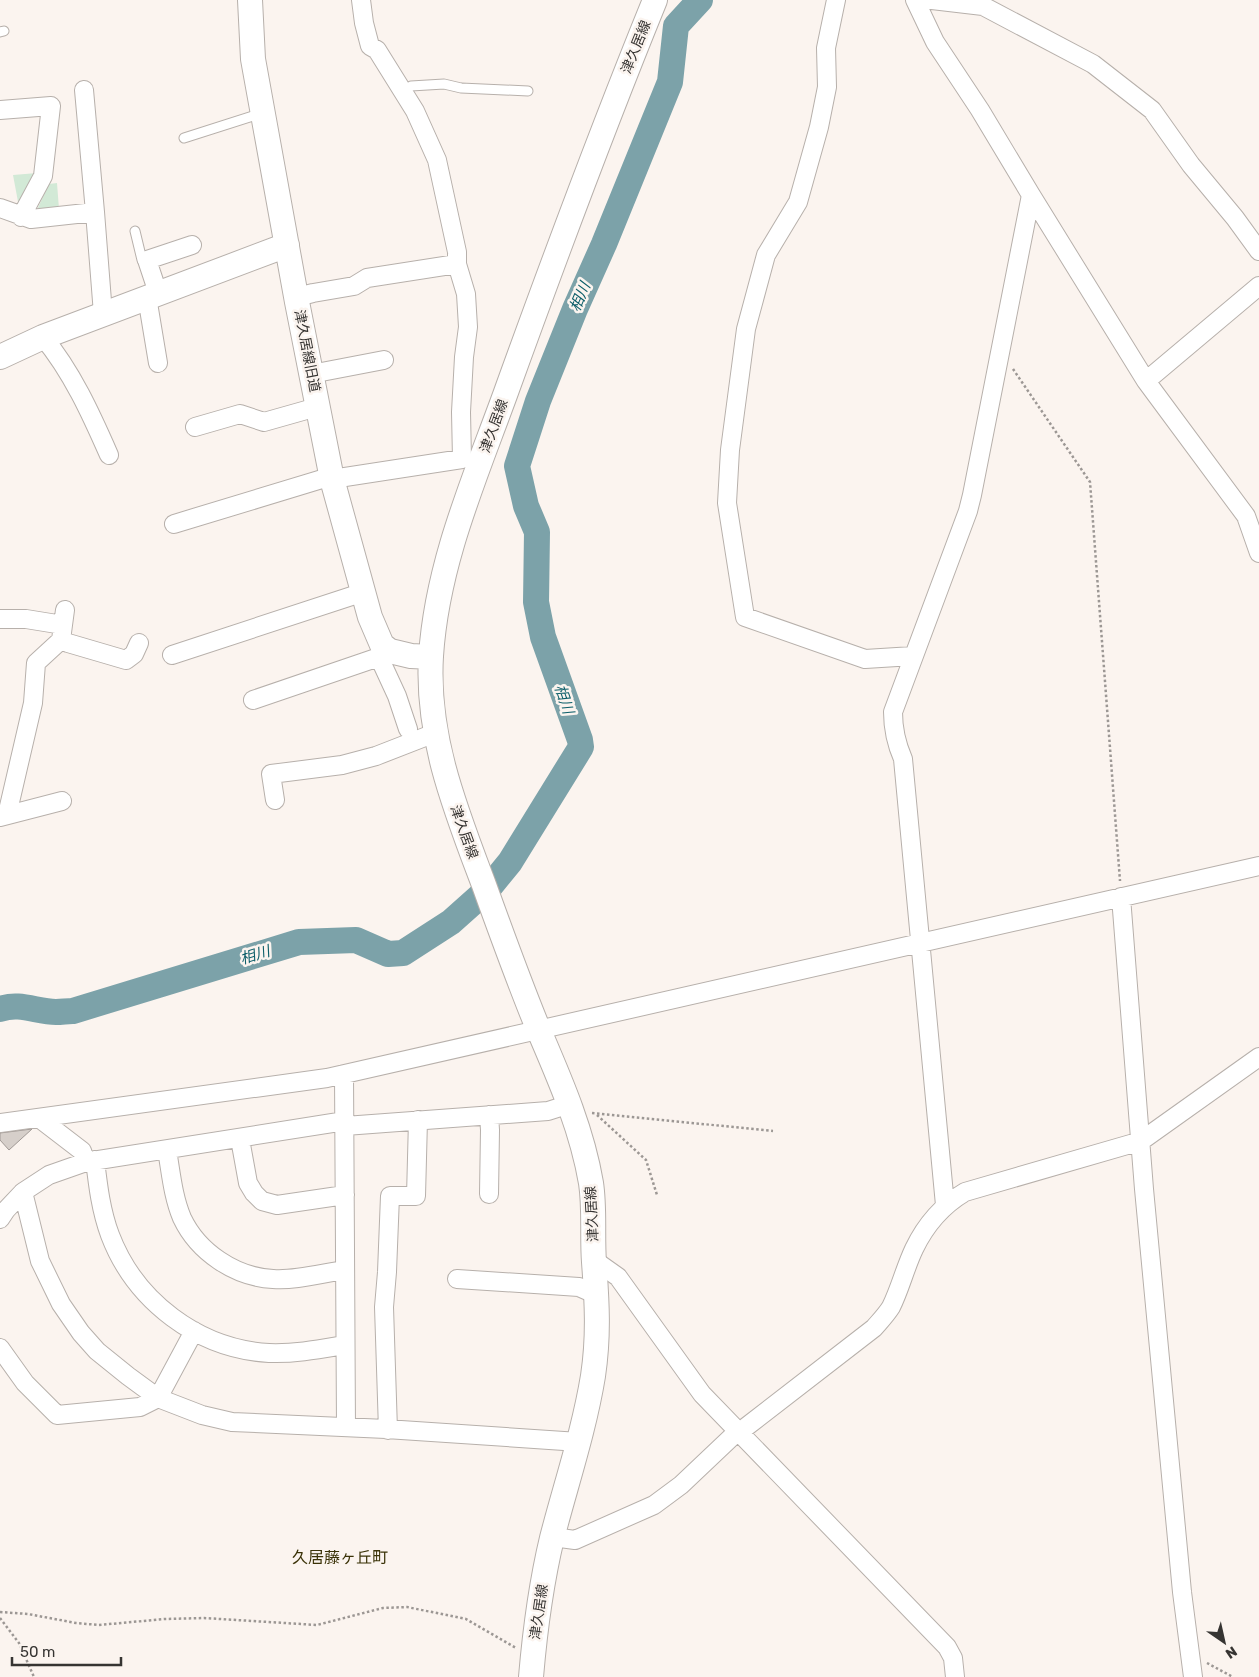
<svg xmlns="http://www.w3.org/2000/svg" width="1259" height="1677" font-family="Rubik,'Noto Sans JP',sans-serif">
  <style>
    .green { fill: #d2e9d6 }
    .lines { fill: none; stroke-linecap: round; stroke-linejoin: round }
    .river { stroke: #7ca2a9; stroke-width: 26 }
    .building { fill: #d6cfca; stroke: #a09995 }
    .lane-casing { stroke: #b7b0ab; stroke-width: 11 }
    .street-casing { stroke: #b7b0ab; stroke-width: 20 }
    .secondary-casing { stroke: #b7b0ab; stroke-width: 26 }
    .path { stroke: #9c9794; stroke-width: 2.5; stroke-dasharray: 2.5 2.5; stroke-linecap: butt }
    .lane { stroke: #fff; stroke-width: 9 }
    .street { stroke: #fff; stroke-width: 18 }
    .secondary { stroke: #fff; stroke-width: 24 }
    .labels { text-anchor: middle; dominant-baseline: central; stroke-width: 5; stroke-linejoin: round; paint-order: stroke }
    .street-label { font-size: 14px; fill: #363432; stroke: #fbf4ef }
    .water-label { font-size: 15px; font-style: italic; fill: #0c5e69; stroke: #fbf4ef }
    .quarter-label { font-size: 16px; fill: #3a3207; stroke: #fbf4ef }
  </style>
  <rect width="100%" height="100%" fill="#fbf4ef"/>
  <path class="green" d="M37,173L19,207L13,175Z
    M57,183L59,209L36,212L49,184Z"/>
  <g class="lines">
    <path class="river" d="M0,1009C20,1002 37,1012 56,1012C62,1012 67,1011 73,1011L299,942L356,940L388,954L403,953L451,922L488,889L510,862L581,747L580,740L543,637L536,602L537,532L526,506L517,466L538,401L575,309L604,244L670,82L676,26L700,0"/>
  </g>
  <path class="building" d="M32,1129L9,1150L0,1140V1133Z"/>
  <g class="lines">
    <defs>
      <path id="lane" d="M0,32L4,31
        M403,91L411,86L444,84L461,88L528,91
        M184,138L262,113
        M135,231L142,260H147"/>
      <path id="street" d="M836,0L826,48L827,87L819,127L798,202L766,255L746,329L730,450L727,503L745,617L865,659L913,656
        M915,0L935,42L980,110L1031,195L1146,381L1246,516L1259,553
        M932,0L983,6L1093,64L1152,110L1191,165L1235,218L1259,251
        M84,90L95,212
        M0,110L51,106L43,176L21,217
        M0,208L31,219L95,212L103,314
        M158,293L147,260L192,245
        M147,297L158,363
        M297,302L305,295L313,293L354,286L367,278L457,264
        M43,337C72,372 91,414 109,455
        M311,374L384,360
        M1146,381L1259,286
        M195,427L240,414L264,422L317,407
        M332,479L462,459L461,412L464,357L468,327L466,294L457,264V252L437,160L415,111L377,50L370,46L364,23L361,0
        M174,524L332,476
        M0,619H26L63,625
        M61,640L68,643L126,660L134,654L139,643
        M172,655L364,592
        M379,657L397,696L408,729
        M253,700L379,657L390,651
        M275,800L271,774L342,765L376,756L435,733
        M7,815L33,703L36,663L61,640L65,610
        M0,817L62,801
        M1121,897L1144,1189L1182,1592L1193,1677
        M344,1074L346,1427
        M489,1115L490,1130L489,1194
        M39,1118L82,1151L86,1162
        M345,1121L86,1162L49,1175L23,1192L40,1261L61,1304L81,1333L97,1351L128,1376L158,1398L202,1415L232,1422L386,1429L579,1442
        M0,1123L327,1078L1259,866
        M345,1126L548,1111L570,1104
        M240,1139L248,1183L254,1193L262,1201L277,1205L345,1195
        M167,1150C171,1173 173,1197 182,1218C198,1252 235,1277 273,1279C295,1281 323,1273 345,1270
        M95,1160C98,1186 101,1211 110,1235C135,1301 198,1349 269,1353C295,1354 321,1349 345,1345
        M945,1205L903,759C896,743 893,730 893,712L968,511L972,495L1031,195
        M0,1219L6,1210L23,1192
        M594,1260L618,1277L702,1394L947,1647L953,1658L955,1677
        M457,1279L579,1287L597,1295
        M0,1348L25,1383L57,1415L140,1407L158,1398L194,1331
        M388,1430L384,1307L387,1272L390,1196H416L418,1120
        M741,1434L746,1427L874,1328C880,1321 886,1315 891,1307C900,1289 905,1268 914,1249C925,1226 943,1205 965,1192L1141,1141L1259,1057
        M553,1537L575,1540L654,1505L681,1485L738,1431"/>
      <path id="secondary" d="M250,0L253,59L297,302L332,479L370,617L382,645L390,651L411,656L431,657
        M0,357L43,337L287,245
        M531,1677C535,1630 541,1584 552,1538C566,1484 584,1431 593,1376C599,1336 597,1302 594,1262C592,1236 595,1209 591,1183C582,1130 561,1082 540,1033C520,985 502,935 484,885C456,811 426,737 431,656C437,564 474,480 505,395C553,262 602,130 655,0"/>
    </defs>
    <use href="#lane" class="lane-casing"/>
    <use href="#street" class="street-casing"/>
    <use href="#secondary" class="secondary-casing"/>
    <path class="path" d="M1013,369L1090,482L1120,881
      M592,1113L773,1131
      M597,1115L646,1160L657,1195
      M0,1612L28,1614L76,1623L99,1625L165,1619L204,1618L317,1625L383,1608L407,1607L466,1619L516,1648
      M0,1618L19,1643L34,1677
      M1207,1663L1233,1677"/>
    <use href="#lane" class="lane"/>
    <use href="#street" class="street"/>
    <use href="#secondary" class="secondary"/>
  </g>
  <g class="labels">
    <g class="street-label">
      <text transform="translate(636 47) rotate(-68)">津久居線</text>
      <text transform="translate(307 351) rotate(79)">津久居線旧道</text>
      <text transform="translate(494 426) rotate(-70)">津久居線</text>
      <text transform="translate(464 832) rotate(70)">津久居線</text>
      <text transform="translate(592 1214) rotate(-93)">津久居線</text>
      <text transform="translate(539 1612) rotate(-82)">津久居線</text>
    </g>
    <g class="water-label">
      <text transform="translate(580 297) rotate(-67)">相川</text>
      <text transform="translate(564 699) rotate(71)">相川</text>
      <text transform="translate(255 955) rotate(-17)">相川</text>
    </g>
    <g class="quarter-label">
      <text x="340" y="1557">久居藤ヶ丘町</text>
    </g>
  </g>
  <g transform="translate(1224 1642) rotate(146)" stroke="#fbf4ef" stroke-width="4" paint-order="stroke">
  <path d="M0-4L9 19L0 12L-9 19Z" fill="#363432"/>
  <text y="-8" font-size="14" font-weight="bold" text-anchor="middle" fill="#363432">N</text>
  </g>
  <path d="M12 1657v8h109v-8" fill="none" stroke="#363432" stroke-width="2.5"/>
  <text x="20" y="1657" font-size="15" fill="#363432" stroke="#fbf4ef" stroke-width="4" paint-order="stroke">50 m</text>
</svg>
